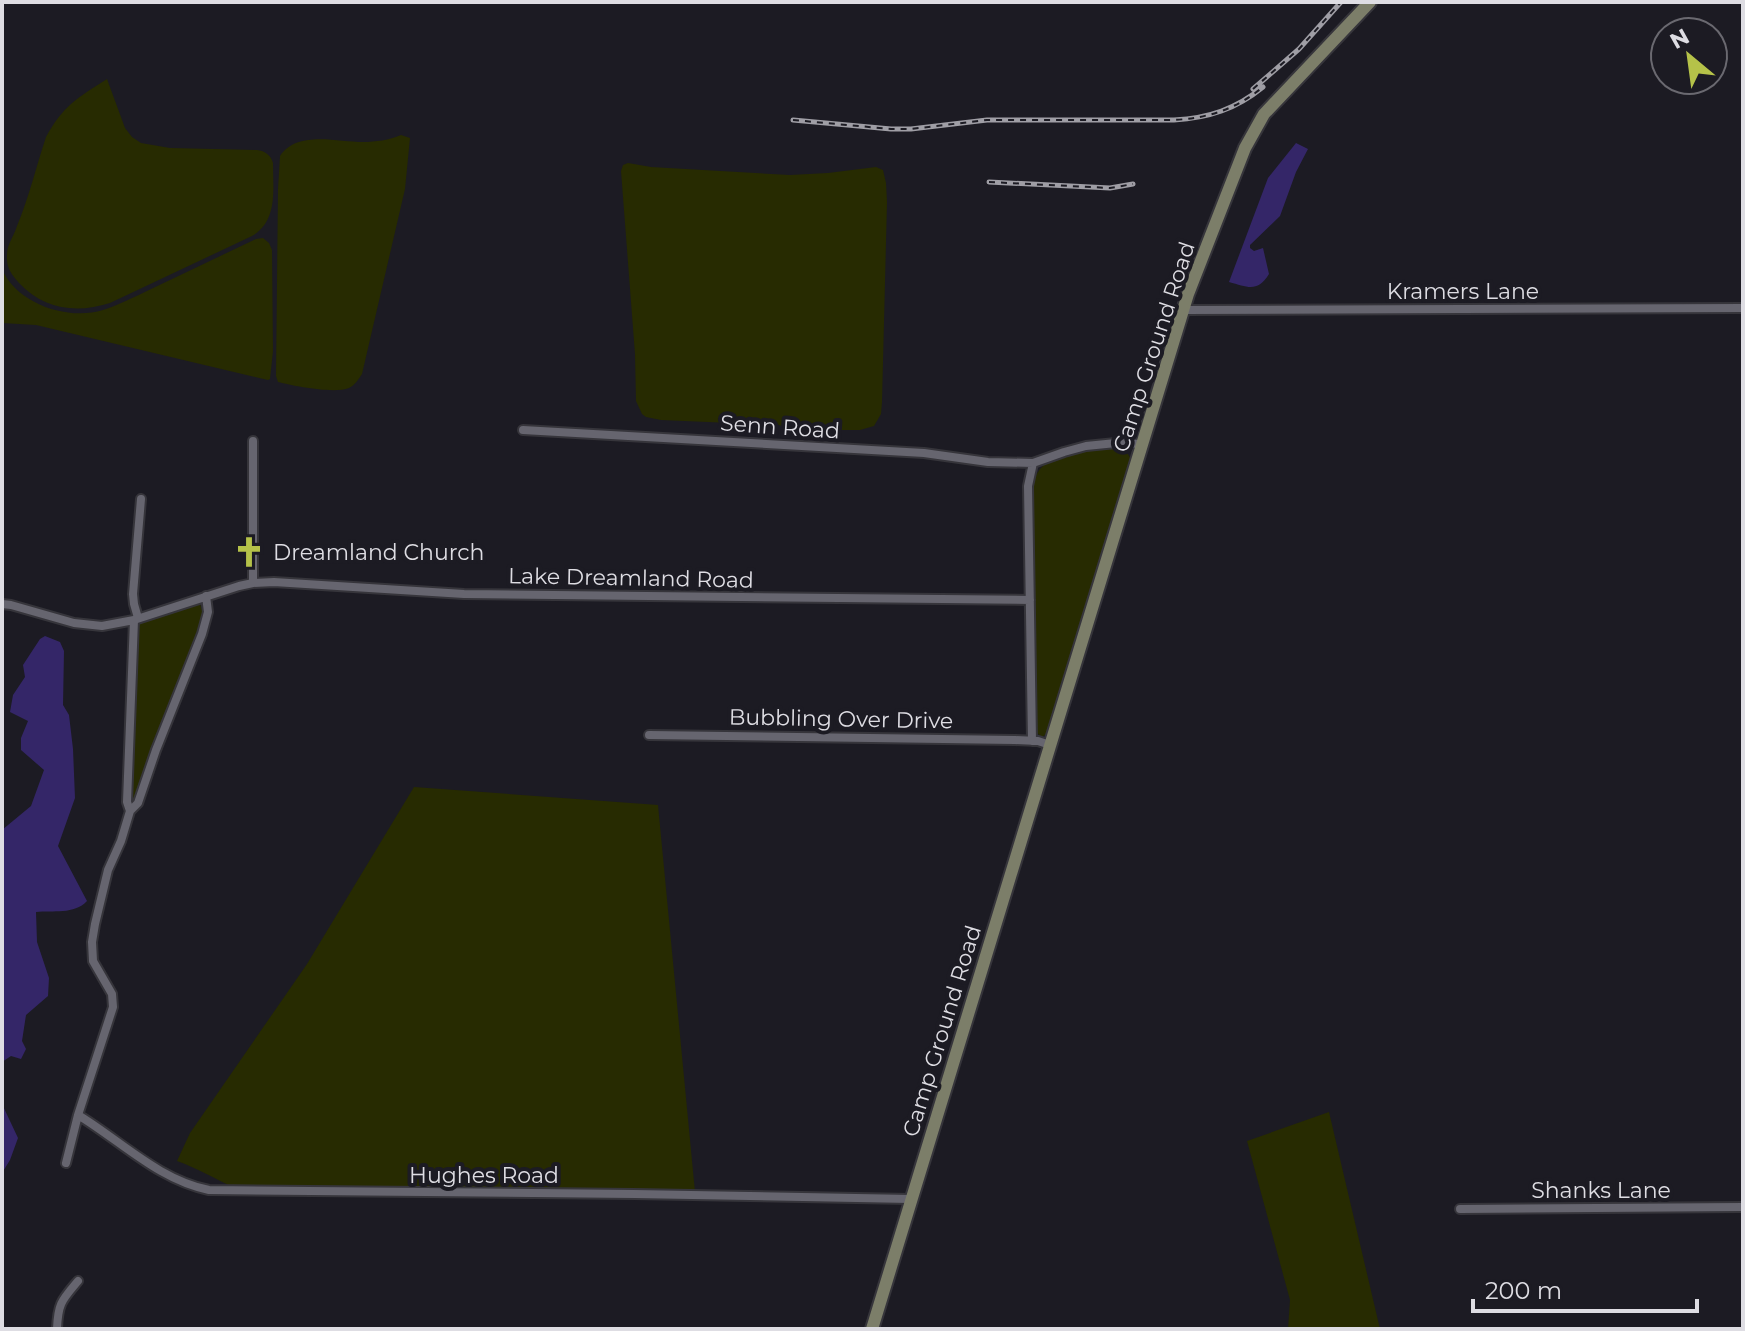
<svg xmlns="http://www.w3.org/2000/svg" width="1745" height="1331" font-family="Montserrat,sans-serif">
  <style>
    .green { fill: #272b01 }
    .water { fill: #342668 }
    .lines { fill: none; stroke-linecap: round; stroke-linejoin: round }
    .street-casing { stroke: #36353b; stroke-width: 12 }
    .secondary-casing { stroke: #36353b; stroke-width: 16 }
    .street { stroke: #66656f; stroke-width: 8 }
    .secondary { stroke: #7c7e69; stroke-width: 12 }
    .rail-casing { stroke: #9f9ea5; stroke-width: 5 }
    .rail { stroke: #1c1b23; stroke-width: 2; stroke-dasharray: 6; stroke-linecap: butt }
    .labels { text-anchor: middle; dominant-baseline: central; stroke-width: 8; stroke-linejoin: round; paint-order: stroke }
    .street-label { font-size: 22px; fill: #dedde3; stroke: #1c1b23 }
    .poi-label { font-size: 22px; fill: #dedde3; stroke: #1c1b23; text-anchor: start }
  </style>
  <rect width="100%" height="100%" fill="#1c1b23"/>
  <path class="green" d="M107,79L125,128L132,137L141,143L170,148L257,150C265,151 271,155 273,163C273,190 278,221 252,236L110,303C76,314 43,309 19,283C11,274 6,267 7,255C7,244 14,236 17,226C29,197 36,167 46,137C63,106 77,98 107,79Z
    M401,135L410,138L405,189L362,374C358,380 355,385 349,388C334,394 294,386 278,382L276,376L278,189L280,156C297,130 337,142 363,142C376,142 389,140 401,135Z
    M628,163L651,167L790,175L828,173L876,167L883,170L886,183L887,202L882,402L881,414L874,426L860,430H834L782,426L762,420L731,423L661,420L646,417L642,414L636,401L635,354L621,171L623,165Z
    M263,238L269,243L272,250L273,351L270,379L268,380L36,325L2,323V269C17,304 68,321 103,310C119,305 134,297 149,290C185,273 220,256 256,239Z
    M1113,448L1125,449L1132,461L1048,733L1042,737L1037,733L1034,723L1032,487C1034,481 1036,474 1040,469C1057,451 1090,450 1113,448Z
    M197,603L200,604L203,613L201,625L137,799L133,803L131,802L136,627L141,622Z
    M414,787L658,805L695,1192L235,1188C215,1179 197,1168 177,1161L190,1133L307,964Z
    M1329,1112L1380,1329H1288L1290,1300L1247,1141Z"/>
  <path class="water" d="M1296,143L1308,149L1296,172L1280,216L1250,245V248L1254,251L1263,248L1269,274C1257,293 1248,287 1229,282L1268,178Z
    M45,636L60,642L64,651L63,705L69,715L73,749L75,798L58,846L87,901C74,915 53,910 36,912L37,942L49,978L48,996L26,1015L22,1041L26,1049L21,1059L11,1056L2,1062V830L31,806L44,770L21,750V738L28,721L10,712L13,695L25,677L23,665L40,639Z
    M2,1104L18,1138L10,1160L2,1173Z"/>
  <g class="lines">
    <defs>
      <path id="street" d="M1183,310L1743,308
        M523,430L924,453L988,462L1033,463L1064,452L1086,446L1116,443L1143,444
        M253,583V441
        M2,604L11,605L74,623L102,626L134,620L239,586L253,583L274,582L464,594L1030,600
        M138,618L134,604L133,594L141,499
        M649,735L1015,740L1038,741L1050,745
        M1032,741L1028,486L1033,463
        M130,811L138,803L156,750L202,634L208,612L206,596
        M78,1115C121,1141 159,1180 209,1190L634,1194L911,1199
        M66,1163L78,1115L113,1007L112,994L93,961L92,942L95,924L108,870L121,841L130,811L127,802L134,620
        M1460,1209L1743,1207
        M57,1329C58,1303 62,1300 78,1281"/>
      <path id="secondary" d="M872,1329L1188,294L1245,148L1264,114L1370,2"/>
    </defs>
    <use href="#street" class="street-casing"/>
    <use href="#secondary" class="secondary-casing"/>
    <use href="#street" class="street"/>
    <use href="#secondary" class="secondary"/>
    <defs>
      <path id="rail" d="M1253,89L1299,49L1341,2
        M793,120L891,129H911L987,120H1174C1209,118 1236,109 1263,87
        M989,182L1110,188L1133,184"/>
    </defs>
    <use href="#rail" class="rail-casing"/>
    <use href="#rail" class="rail"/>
  </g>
  <defs>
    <symbol id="church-bare" viewBox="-9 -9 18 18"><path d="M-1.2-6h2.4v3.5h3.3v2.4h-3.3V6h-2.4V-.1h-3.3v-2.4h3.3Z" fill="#b5c249" stroke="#1c1b23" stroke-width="2.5" paint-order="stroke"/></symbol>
  </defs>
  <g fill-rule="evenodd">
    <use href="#church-bare" x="227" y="530" width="44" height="44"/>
  </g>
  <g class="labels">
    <g class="street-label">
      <text x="1463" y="291">Kramers Lane</text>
      <text transform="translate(1154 347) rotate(-72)">Camp Ground Road</text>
      <text transform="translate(780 427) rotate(4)">Senn Road</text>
      <text transform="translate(631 578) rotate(1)">Lake Dreamland Road</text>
      <text transform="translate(841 719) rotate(1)">Bubbling Over Drive</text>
      <text transform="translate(942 1031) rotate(-73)">Camp Ground Road</text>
      <text x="484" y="1175">Hughes Road</text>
      <text x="1601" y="1190">Shanks Lane</text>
    </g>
    <g class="poi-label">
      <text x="273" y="552">Dreamland Church</text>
    </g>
  </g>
  <rect width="1745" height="1331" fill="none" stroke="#dedde3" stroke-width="8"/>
  <g transform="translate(1689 56) rotate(331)"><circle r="38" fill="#1c1b23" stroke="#6a6970" stroke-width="2"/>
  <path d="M0-6L14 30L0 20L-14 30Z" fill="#b5c249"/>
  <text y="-12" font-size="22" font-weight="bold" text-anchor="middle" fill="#dedde3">N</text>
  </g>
  <path d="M1473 1299v12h224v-12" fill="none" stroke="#dedde3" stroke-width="4"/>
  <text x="1485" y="1299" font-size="24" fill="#dedde3" stroke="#1c1b23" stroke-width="6" paint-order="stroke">200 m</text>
</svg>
